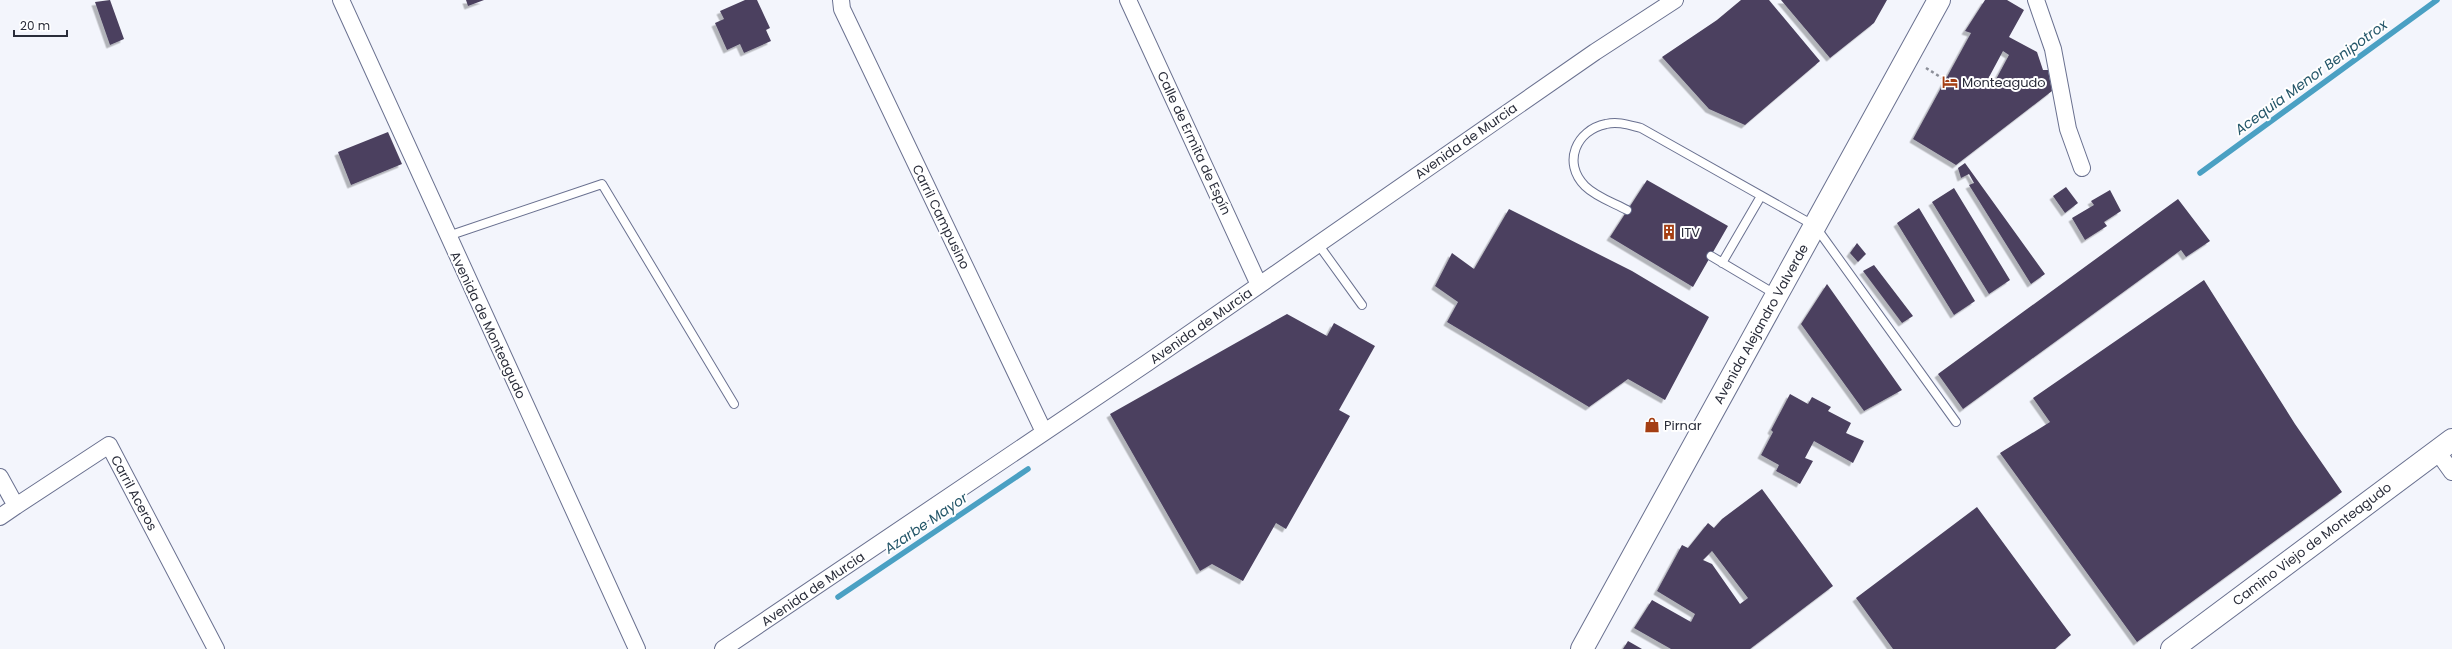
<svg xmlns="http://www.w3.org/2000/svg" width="2452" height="649" font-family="Poppins,sans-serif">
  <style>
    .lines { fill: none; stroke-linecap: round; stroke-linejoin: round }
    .stream { stroke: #4aa0c3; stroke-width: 5.5 }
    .building { fill: #4b415e; fill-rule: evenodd; filter: url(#shadow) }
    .lane-casing { stroke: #6a7190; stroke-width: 10 }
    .street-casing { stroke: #6a7190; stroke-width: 18 }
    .secondary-casing { stroke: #6a7190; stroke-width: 24 }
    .primary-casing { stroke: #6a7190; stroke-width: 24 }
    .path { stroke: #8c8f99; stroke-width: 2.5; stroke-dasharray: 3 3; stroke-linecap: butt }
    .lane { stroke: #fff; stroke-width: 8 }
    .street { stroke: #fff; stroke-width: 16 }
    .secondary { stroke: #fff; stroke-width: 22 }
    .primary { stroke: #fff; stroke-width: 22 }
    .labels { text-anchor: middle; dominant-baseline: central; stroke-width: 4; stroke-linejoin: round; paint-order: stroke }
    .poi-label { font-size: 13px; fill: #2a2d3a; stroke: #fff; text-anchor: start }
    .street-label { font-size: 13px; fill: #2a2d3a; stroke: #fff }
    .water-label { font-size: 14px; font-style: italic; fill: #25576a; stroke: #fff }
  </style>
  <defs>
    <filter id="shadow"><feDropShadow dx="-3.5" dy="3.5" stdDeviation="0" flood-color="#0004"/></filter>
  </defs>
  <rect width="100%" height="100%" fill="#f3f5fc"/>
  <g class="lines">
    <path class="stream" d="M2200,173L2437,0
      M838,597L1028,469"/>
  </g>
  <path class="building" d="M110,0L124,39L110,45L95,2Z
    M466,0H484L468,6Z
    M745,0H757L770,28L766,30L771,41L744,53L740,44L727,50L715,23L724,19L720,11Z
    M1741,0H1769L1820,61L1745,125L1709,109L1662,57L1717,20Z
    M1781,0H1887L1874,23L1830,58Z
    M1985,0H2007L2024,10L2009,37L2037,52L2043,70H2048L2052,91L1956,165L1913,139L1971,33L1965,31ZM2003,51L2009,55L1994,83L1988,79Z
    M388,132L402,164L351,185L338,152Z
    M1965,163L2045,274L2031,284L1969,185L1974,183L1969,174L1961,178L1958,168Z
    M1647,180L1728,226L1693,287L1610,237Z
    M2066,187L2078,203L2065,213L2053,196Z
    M1954,188L2010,280L1989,294L1932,202Z
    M2110,190L2121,211L2104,222L2107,226L2085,240L2072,218L2094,205L2091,201Z
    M2178,199L2210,241L2186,257L2181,250L1963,409L1938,374Z
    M1919,208L1975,301L1954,315L1897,223Z
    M1509,209L1632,271L1709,317L1665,400L1628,379L1589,407L1447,322L1458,302L1435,286L1452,253L1474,269Z
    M1857,243L1866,254L1858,262L1850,253Z
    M1874,265L1913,316L1902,323L1863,271Z
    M2204,280L2295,424L2342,492L2137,642L2000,453L2050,422L2033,398Z
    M1827,284L1902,390L1864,411L1801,324Z
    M1287,314L1327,336L1334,323L1375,346L1339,410L1350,416L1286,529L1276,523L1243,581L1212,564L1200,571L1110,414Z
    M1790,394L1808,404L1812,397L1831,407L1828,411L1851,423L1846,433L1864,441L1853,463L1814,441L1805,458L1813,461L1800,484L1776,471L1779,465L1761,455L1773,432L1771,430Z
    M1762,489L1833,586L1750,649H1671L1634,628L1652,600L1691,622L1695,614L1657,591L1682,545L1688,548L1708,523L1714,528L1722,519ZM1712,551L1748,598L1740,604L1712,564L1703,560Z
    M1977,507L2071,635L2055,649H1893L1856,598Z
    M1628,641L1642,649H1623Z"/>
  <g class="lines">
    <defs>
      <path id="lane" d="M1627,210C1614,203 1596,197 1585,186C1562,163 1576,130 1606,124C1618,121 1629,125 1641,128L1815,226L1956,422
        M448,236L602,184L734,404
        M1318,244L1362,305
        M1711,256L1775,294
        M1722,263L1761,196"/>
      <path id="street" d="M341,0L637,649
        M841,0L842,9L1044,432
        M1128,0L1259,285
        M2036,0L2053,49L2068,129L2082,168
        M2437,451L2452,472
        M0,477L16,506L109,445L216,649
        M0,517L16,506
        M723,649L1147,363L1595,52L1675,0"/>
      <path id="secondary" d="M2172,649L2452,440"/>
      <path id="primary" d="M1582,649L1939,0"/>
    </defs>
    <use href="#lane" class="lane-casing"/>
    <use href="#street" class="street-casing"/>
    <use href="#secondary" class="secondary-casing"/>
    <use href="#primary" class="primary-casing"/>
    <path class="path" d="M1926,68L1942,78"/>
    <use href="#lane" class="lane"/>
    <use href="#street" class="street"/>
    <use href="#secondary" class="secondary"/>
    <use href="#primary" class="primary"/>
  </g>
  <defs>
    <symbol id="hotel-bare" viewBox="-9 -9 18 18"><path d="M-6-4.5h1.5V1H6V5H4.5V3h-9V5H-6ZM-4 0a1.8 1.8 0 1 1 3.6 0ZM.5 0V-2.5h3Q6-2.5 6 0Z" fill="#a43e13" stroke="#fff" stroke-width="2.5" paint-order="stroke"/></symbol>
    <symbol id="building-bare" viewBox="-9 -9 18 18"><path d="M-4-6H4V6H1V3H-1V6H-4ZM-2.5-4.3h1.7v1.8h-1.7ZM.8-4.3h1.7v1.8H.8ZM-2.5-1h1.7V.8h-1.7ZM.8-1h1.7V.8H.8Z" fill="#a43e13" stroke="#fff" stroke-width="2.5" paint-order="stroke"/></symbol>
    <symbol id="shop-bare" viewBox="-9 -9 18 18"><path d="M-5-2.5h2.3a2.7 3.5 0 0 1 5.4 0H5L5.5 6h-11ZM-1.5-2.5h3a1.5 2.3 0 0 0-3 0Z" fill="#a43e13" stroke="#fff" stroke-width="2.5" paint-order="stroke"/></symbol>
  </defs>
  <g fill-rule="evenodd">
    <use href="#hotel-bare" x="1939" y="71" width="22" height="22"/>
    <use href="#building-bare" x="1658" y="221" width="22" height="22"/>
    <use href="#shop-bare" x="1641" y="414" width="22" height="22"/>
  </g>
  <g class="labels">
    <g class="poi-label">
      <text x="1962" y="82">Monteagudo</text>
      <text x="1681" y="232">ITV</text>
      <text x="1664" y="425">Pirnar</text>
    </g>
    <g class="street-label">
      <text transform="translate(1466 141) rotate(-35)">Avenida de Murcia</text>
      <text transform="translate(1194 143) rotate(65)">Calle de Ermita de Espín</text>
      <text transform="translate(941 217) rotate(64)">Carril Campusino</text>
      <text transform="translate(1761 324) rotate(-61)">Avenida Alejandro Valverde</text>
      <text transform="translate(488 325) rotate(65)">Avenida de Monteagudo</text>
      <text transform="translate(1201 326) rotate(-35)">Avenida de Murcia</text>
      <text transform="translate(134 493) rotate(62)">Carril Aceros</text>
      <text transform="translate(2312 544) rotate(-37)">Camino Viejo de Monteagudo</text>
      <text transform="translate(813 589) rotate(-34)">Avenida de Murcia</text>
    </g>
    <g class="water-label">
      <text transform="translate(2311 77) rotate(-36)">Acequia Menor Benipotrox</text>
      <text transform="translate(926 523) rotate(-34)">Azarbe Mayor</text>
    </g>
  </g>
  <path d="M14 30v6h53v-6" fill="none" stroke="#2a2d3a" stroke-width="2"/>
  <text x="20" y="30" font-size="12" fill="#2a2d3a" stroke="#ffffff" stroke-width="3" paint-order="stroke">20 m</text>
</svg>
